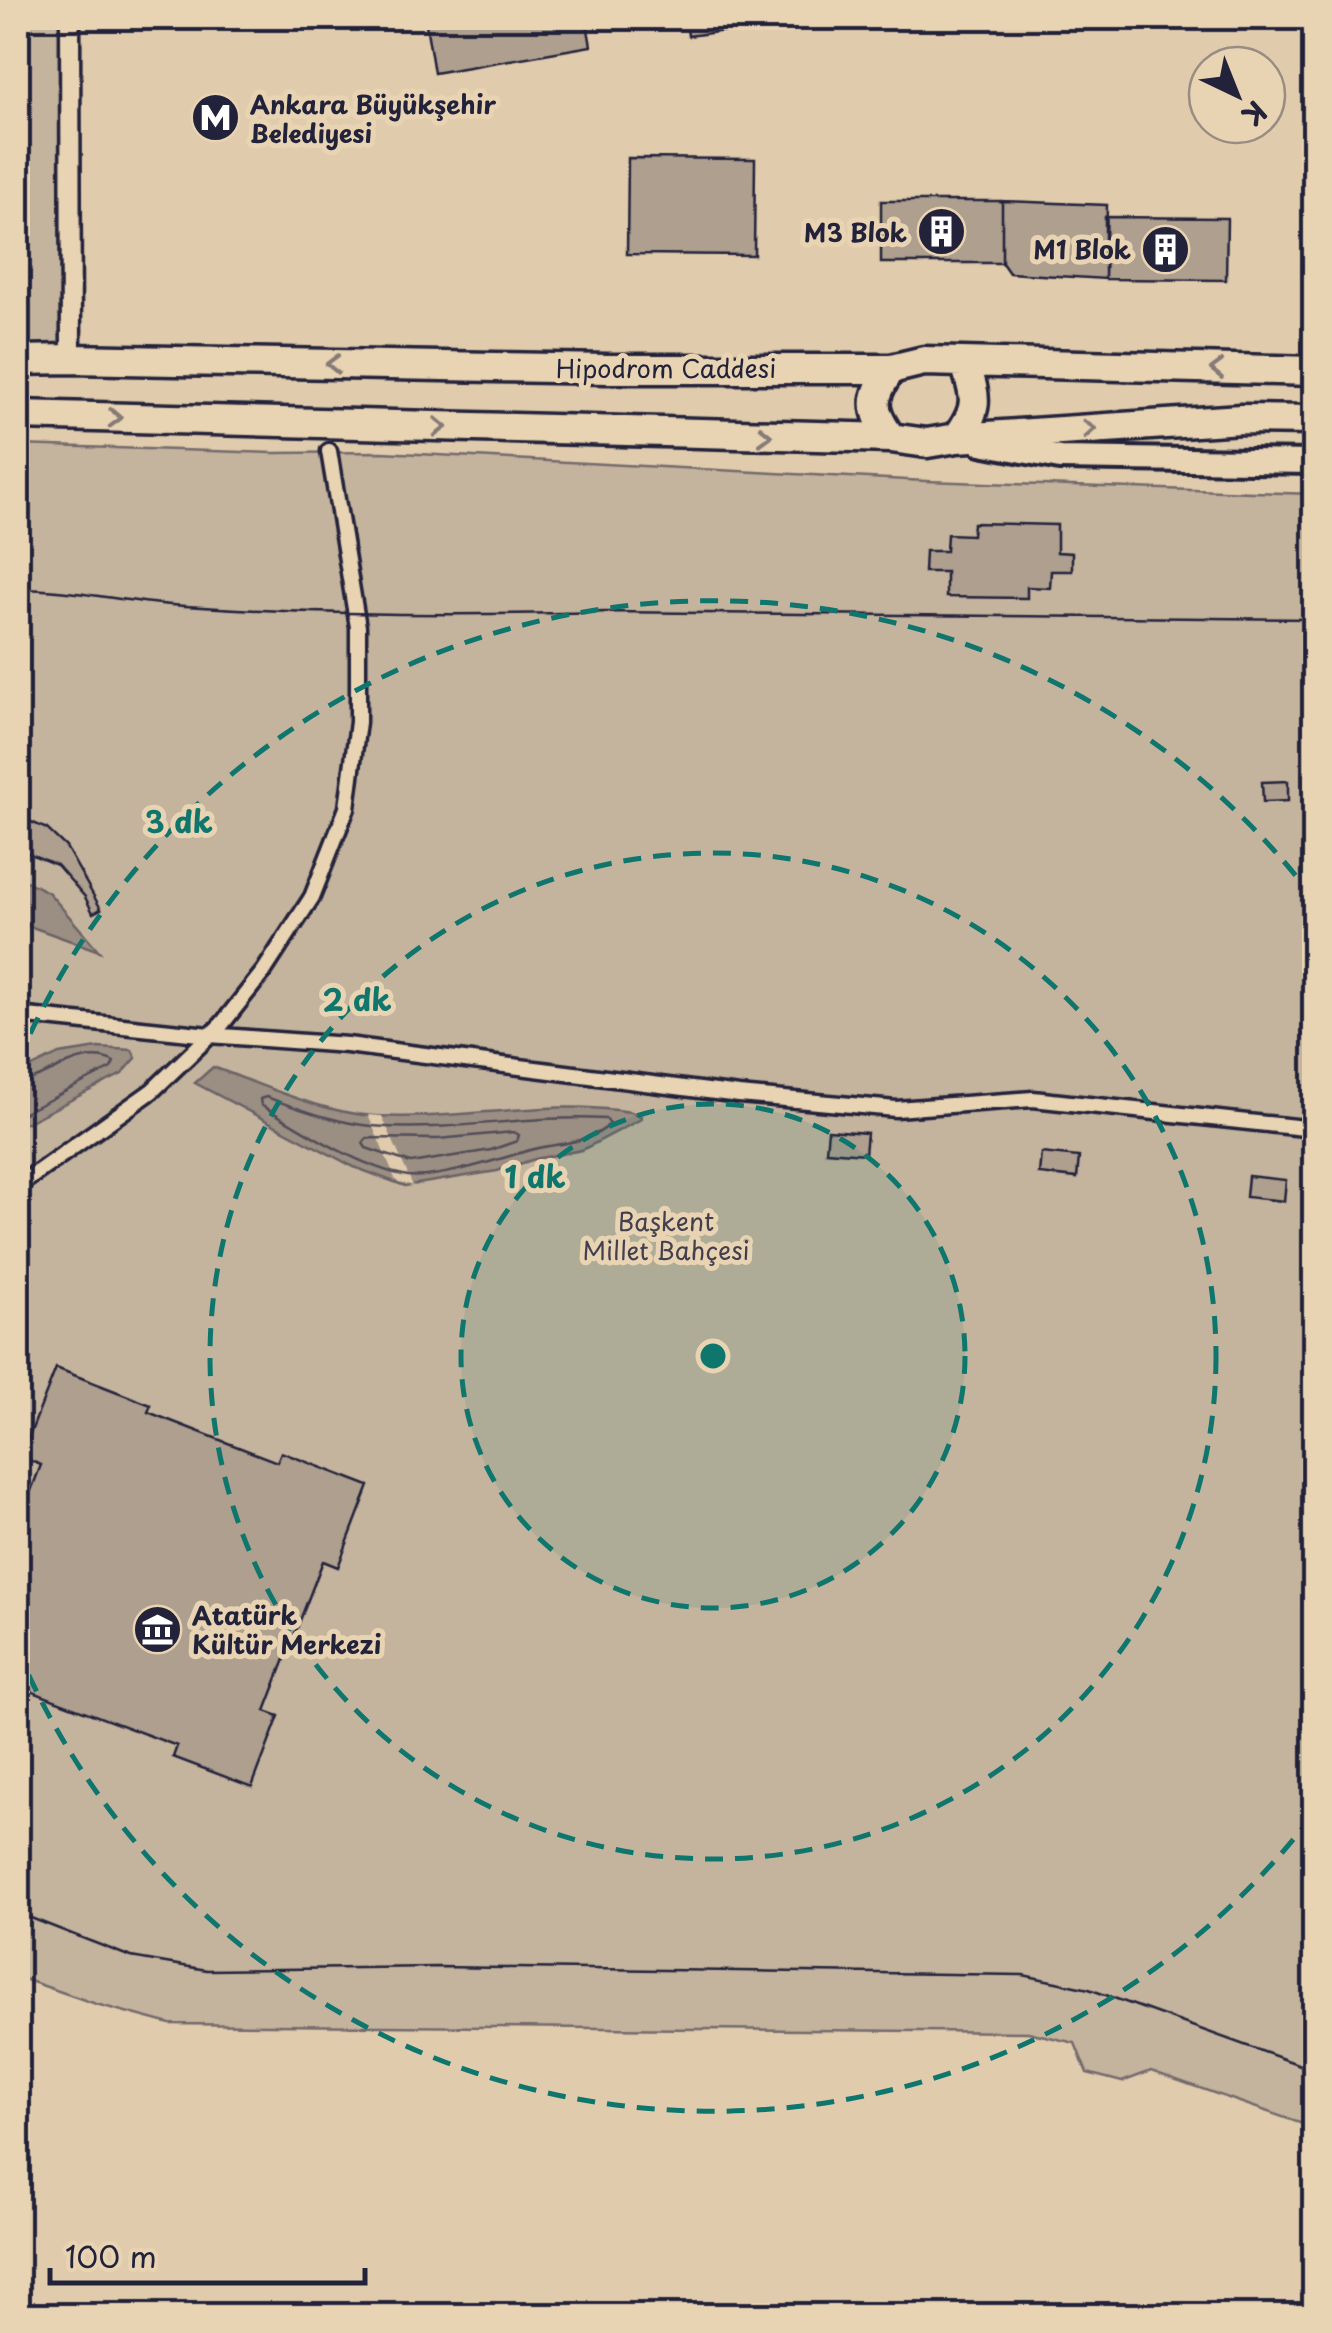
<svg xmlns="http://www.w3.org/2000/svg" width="1332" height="2333" font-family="'Playpen Sans',sans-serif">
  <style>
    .green { fill: #c4b39d; stroke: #736a6c; stroke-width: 2.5 }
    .water { fill: #9b8e83; stroke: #6b6366; stroke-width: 2.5 }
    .pier { fill: #e0ccad }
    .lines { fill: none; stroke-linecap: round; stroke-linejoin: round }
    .shore { stroke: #524d58; stroke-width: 2.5 }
    .building { fill: #ae9f8f; stroke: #22223b; stroke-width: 2.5 }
    .pedestrian-casing { stroke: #22223b; stroke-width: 21 }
    .minor-casing { stroke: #22223b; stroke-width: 25 }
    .tertiary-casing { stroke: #22223b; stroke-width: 30 }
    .primary-casing { stroke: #22223b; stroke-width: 35 }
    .pedestrian { stroke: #e8d3b2; stroke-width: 14 }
    .minor { stroke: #e8d3b2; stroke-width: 18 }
    .tertiary { stroke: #e8d3b2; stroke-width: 22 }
    .primary { stroke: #e8d3b2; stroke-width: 28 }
    .tram { stroke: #22223b; stroke-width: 2.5 }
    .oneway { stroke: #857a76 }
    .ring { fill: none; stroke: #0f766e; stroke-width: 5; stroke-dasharray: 18 12 }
    .labels { text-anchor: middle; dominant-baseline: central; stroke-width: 10; stroke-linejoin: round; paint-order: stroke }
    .poi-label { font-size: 25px; font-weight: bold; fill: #22223b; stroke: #e8d3b2; text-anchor: start }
    .street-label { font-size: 25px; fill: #22223b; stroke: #e8d3b2 }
    .park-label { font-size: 25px; fill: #423f4f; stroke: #e8d3b2 }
    .centre { fill: #0f766e; stroke: #e8d3b2; stroke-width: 5 }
    .ring-label { font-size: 30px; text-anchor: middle; font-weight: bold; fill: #0f766e; stroke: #e8d3b2; stroke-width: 10; stroke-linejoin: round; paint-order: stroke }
  </style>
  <rect width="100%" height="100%" fill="#e0ccad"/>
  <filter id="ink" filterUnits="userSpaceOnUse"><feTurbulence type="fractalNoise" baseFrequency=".01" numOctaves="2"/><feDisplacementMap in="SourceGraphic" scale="20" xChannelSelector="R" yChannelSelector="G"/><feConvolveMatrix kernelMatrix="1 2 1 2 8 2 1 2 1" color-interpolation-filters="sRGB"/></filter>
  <g filter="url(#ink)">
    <path class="green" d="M18,18H70L71,359L18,360Z
      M18,445L273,453L382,452L926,481L1314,494V2128L1151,2071L1122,2082L1087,2073L1075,2043L1028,2032L170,2024L96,2004L18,1977Z"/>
    <path class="water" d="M18,877L48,892L99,951L18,922Z
      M98,1048L132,1050L136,1058L122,1074L18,1127V1074L59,1054Z
      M213,1067C260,1084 326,1114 376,1116C461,1121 546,1098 631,1112L641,1116V1119L582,1150L535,1159L497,1171L405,1186L354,1167L195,1083Z"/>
    <path class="pier" d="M368,1115L382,1116L413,1186L396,1181Z"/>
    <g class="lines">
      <path class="shore" d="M18,1083C48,1079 83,1045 114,1062L111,1068L18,1116
        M266,1097C300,1109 336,1123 372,1126C450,1133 527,1114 606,1119L610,1124C590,1144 556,1143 530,1150C502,1158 436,1180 408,1176C361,1168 302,1130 261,1105L260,1099Z
        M514,1132L519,1135L517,1141L491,1150L411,1163L366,1148L363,1143L367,1138L438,1139Z"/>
    </g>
    <path class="building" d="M425,18H586L591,46L434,73Z
      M686,18H815V19L688,36Z
      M628,158L755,159L754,255L627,254Z
      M881,201H1002V263H881Z
      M1002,201L1107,205L1105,279L1009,273L1002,263Z
      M1105,217L1227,218L1226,280L1105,279Z
      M973,523L1057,525V552L1072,553V571H1051L1050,588L1027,587V598L946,597V572H924L925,551H946L947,534L972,535Z
      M1288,781V801L1263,802L1262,782Z
      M18,816L47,829L66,847L101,909L93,913L85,897L57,865L18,849Z
      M828,1130L867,1133L865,1154L826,1151Z
      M1041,1153L1079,1157L1077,1178L1039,1174Z
      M1248,1176L1286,1180L1284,1201L1246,1197Z
      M56,1368L151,1405L148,1412L277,1462L281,1452L369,1486L338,1567L323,1561L265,1711L279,1716L252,1787L173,1757L177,1746L28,1690L22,1707L18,1705V1524L41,1465L21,1457Z
      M1314,1983V2040L1307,2015L1310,1992Z"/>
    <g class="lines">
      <defs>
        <path id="pedestrian" d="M18,1015L209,1035L347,1045L739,1095L896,1109L1033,1099L1314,1129
          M18,1186L152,1091L222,1024L264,971L312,897L347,808L358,722V627L329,451"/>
        <path id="minor" d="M70,18L71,359"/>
        <path id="tertiary" d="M981,443L1060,458L1314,462"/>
        <path id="primary" d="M18,360L71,359L608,369H891L924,361L1314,371
          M891,369C871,398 870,409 891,438
          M18,415L891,438L927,443L957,438L1241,419L1314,420
          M957,438C979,408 977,399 965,364"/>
      </defs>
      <use href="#pedestrian" class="pedestrian-casing"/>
      <use href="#minor" class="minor-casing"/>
      <use href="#tertiary" class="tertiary-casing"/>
      <use href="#primary" class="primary-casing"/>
      <use href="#pedestrian" class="pedestrian"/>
      <use href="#minor" class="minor"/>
      <use href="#tertiary" class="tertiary"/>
      <use href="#primary" class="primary"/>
      <path class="tram" d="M18,589C74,589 129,603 185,606C324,615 466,616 606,612L1314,619
        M18,1913L131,1957L207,1970L438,1967L1023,1975L1089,1989L1314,2070"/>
    </g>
    <defs><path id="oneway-chevron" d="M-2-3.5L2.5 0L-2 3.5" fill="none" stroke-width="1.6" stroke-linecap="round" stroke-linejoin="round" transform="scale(2.5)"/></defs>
    <g class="oneway">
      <use href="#oneway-chevron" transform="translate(333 364) rotate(-179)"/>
      <use href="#oneway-chevron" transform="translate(1217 369) rotate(-179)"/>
      <use href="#oneway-chevron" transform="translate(115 418) rotate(2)"/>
      <use href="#oneway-chevron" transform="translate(440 427) rotate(2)"/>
      <use href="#oneway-chevron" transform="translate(1089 429) rotate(-4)"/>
      <use href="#oneway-chevron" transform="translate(765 436) rotate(1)"/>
    </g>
  </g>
  <circle cx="713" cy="1356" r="252" fill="#0f766e" fill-opacity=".12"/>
  <g class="ring">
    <circle cx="713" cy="1356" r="252"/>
    <circle cx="713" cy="1356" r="503"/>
    <path d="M1312 1816A755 755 0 0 1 18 1651M18 1061A755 755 0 0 1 1312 896"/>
  </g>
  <defs>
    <symbol id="metro-disc" viewBox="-11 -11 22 22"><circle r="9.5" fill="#22223b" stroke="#e8d3b2"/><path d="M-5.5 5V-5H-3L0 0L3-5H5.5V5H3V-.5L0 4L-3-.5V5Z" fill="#fff"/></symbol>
    <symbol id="building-disc" viewBox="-11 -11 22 22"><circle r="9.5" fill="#22223b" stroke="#e8d3b2"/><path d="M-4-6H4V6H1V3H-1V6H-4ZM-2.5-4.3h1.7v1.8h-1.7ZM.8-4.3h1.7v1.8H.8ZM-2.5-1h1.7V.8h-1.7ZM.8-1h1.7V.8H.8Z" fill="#fff"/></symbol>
    <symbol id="museum-disc" viewBox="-11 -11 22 22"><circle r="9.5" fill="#22223b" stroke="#e8d3b2"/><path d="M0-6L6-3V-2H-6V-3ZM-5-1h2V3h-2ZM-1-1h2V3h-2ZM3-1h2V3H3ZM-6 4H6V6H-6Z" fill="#fff"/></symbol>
  </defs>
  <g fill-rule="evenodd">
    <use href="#metro-disc" x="188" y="90" width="55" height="55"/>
    <use href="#building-disc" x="914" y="204" width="55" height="55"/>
    <use href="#building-disc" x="1138" y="222" width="55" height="55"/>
    <use href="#museum-disc" x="130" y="1602" width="55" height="55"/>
  </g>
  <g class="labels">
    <g class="poi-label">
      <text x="250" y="104">Ankara Büyükşehir<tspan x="250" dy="29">Belediyesi</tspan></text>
      <text x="907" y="232" text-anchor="end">M3 Blok</text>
      <text x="1131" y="249" text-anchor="end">M1 Blok</text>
      <text x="192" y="1615">Atatürk<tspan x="192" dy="29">Kültür Merkezi</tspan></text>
    </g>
    <g class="street-label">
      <text x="666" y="368">Hipodrom Caddesi</text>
    </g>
    <g class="park-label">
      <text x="666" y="1221">Başkent<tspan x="666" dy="29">Millet Bahçesi</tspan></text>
    </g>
  </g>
  <circle cx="713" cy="1356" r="15" class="centre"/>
  <g class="ring-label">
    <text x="179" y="833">3 dk</text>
    <text x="357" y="1011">2 dk</text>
    <text x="535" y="1188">1 dk</text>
  </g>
  <rect width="1332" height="2333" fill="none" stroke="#e8d3b2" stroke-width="60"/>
  <rect x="30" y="30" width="1272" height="2273" fill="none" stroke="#22223b" stroke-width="4" filter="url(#ink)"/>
  <g transform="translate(1237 95) rotate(137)"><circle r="48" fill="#e8d3b2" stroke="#998c82" stroke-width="2.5"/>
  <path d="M0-8L18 38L0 25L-18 38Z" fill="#22223b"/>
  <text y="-15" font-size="28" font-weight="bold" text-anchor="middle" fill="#22223b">K</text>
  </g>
  <path d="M50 2268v15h315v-15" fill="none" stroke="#22223b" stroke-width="5"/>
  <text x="65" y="2268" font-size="30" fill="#22223b" stroke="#e8d3b2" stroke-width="8" paint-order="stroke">100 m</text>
</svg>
